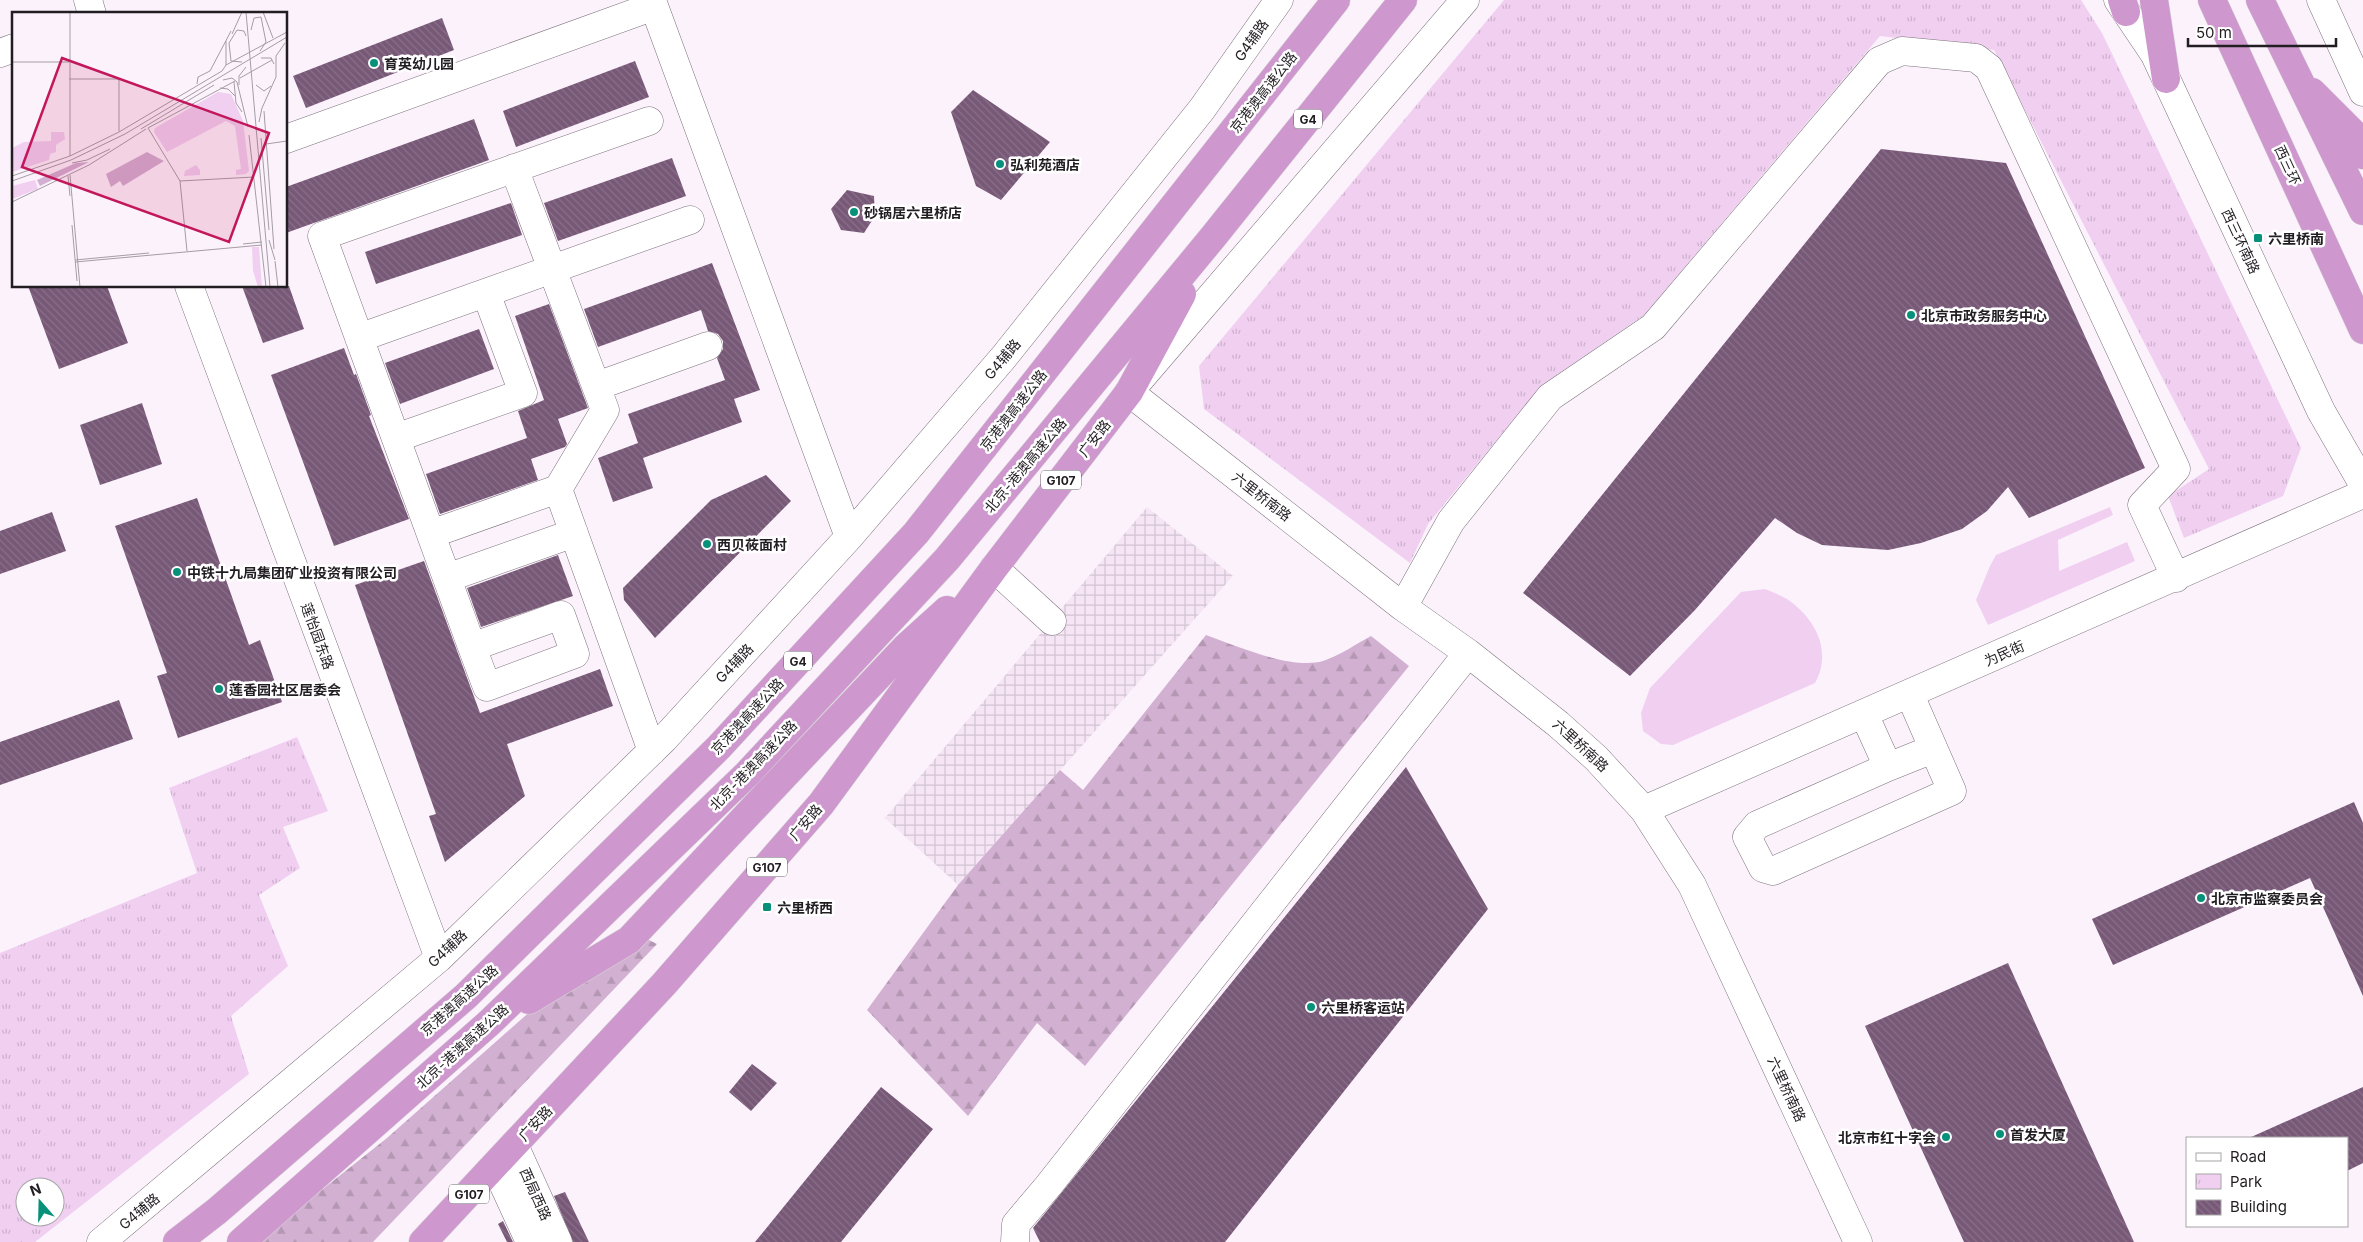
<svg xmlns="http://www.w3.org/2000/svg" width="2363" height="1242" font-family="Inter,'Noto Sans SC',sans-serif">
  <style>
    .industrial { fill: url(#industrial-grid) }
    .grass { fill: #f0cff0 }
    .forest { fill: url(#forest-firs) }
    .park { fill: url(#park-tufts); fill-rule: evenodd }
    .building { fill: url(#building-back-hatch) }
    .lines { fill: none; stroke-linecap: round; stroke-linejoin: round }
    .minor-casing { stroke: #7d737c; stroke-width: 29 }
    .highway-casing { stroke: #d7d6d7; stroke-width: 29 }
    .minor { stroke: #fff; stroke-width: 28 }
    .highway { stroke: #ce98ce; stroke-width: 28 }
    .poi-dot { fill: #07917b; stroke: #fff; stroke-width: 2 }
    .labels { text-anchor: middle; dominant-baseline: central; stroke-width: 5; stroke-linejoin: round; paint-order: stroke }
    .shield { fill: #fff; stroke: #646164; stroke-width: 1 }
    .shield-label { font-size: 12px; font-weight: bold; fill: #211d21 }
    .street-label { font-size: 14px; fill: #211d21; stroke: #fff }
    .poi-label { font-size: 14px; font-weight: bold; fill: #211d21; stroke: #fff; text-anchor: start }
    .inset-road { fill: none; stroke: #a49da4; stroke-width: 1 }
    .view { fill: #c2185b; fill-opacity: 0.15; stroke: #c2185b; stroke-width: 2.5 }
    .inset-edge { fill: none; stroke: #211d21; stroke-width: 2.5 }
  </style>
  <defs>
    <pattern id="industrial-grid" width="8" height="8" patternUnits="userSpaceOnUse" patternTransform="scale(1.25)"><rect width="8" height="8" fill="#f5e5f5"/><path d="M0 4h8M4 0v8" fill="none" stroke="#d2c4d2"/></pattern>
    <pattern id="forest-firs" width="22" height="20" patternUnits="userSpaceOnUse" patternTransform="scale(1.25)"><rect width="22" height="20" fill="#d2b0d1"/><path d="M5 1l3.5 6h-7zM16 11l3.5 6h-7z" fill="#b497b3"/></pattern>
    <pattern id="park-tufts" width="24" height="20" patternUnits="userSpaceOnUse" patternTransform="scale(1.25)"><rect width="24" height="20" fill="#f0cff0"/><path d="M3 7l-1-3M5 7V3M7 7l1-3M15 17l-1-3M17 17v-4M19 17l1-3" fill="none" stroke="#ceb1ce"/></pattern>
    <pattern id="building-back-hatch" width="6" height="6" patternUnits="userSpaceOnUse" patternTransform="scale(1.25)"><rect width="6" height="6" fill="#775877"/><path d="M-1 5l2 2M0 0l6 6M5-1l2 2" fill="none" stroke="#887188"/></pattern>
  </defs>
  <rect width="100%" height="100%" fill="#fcf2fc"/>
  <path class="industrial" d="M1147,507L1233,576L958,885L885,818Z"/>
  <path class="grass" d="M2110,507L2113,515L2058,540L2059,571L2127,542L2135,561L1988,625L1976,600L1990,566L1996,555Z
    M1765,589C1772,592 1780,595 1787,599C1815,618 1833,651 1815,683L1673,745L1661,744L1643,731L1641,713L1650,688L1741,592Z"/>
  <path class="forest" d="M1206,635C1236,646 1292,670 1323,661C1339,656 1356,644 1371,636L1409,666L1085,1066L1037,1023L968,1116L867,1010L958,885L1060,770L1083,790Z
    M643,937L657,944L373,1242H256L387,1138L533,1009Z"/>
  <path class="park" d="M1504,0H2081L2102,33L2301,448L2283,496L2184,538L2168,496L2209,469L1994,50L1880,36L1644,315L1542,385L1428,524L1410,563L1204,409L1199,366Z
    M297,737L328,811L283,827L300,868L259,895L288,966L231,1016L249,1074L35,1242H0V953L197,873L169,788ZM25,1187H55V1217H25Z"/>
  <path class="building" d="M442,18L454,50L306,108L293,76Z
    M635,61L649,97L516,147L503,111Z
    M973,90L1050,142L1001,200L976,186L951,112Z
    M474,119L489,160L286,233V187Z
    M1881,149L2006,163L2145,468L2029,518L2008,487L1987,511L1962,529L1921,543L1888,550L1822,545L1797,533L1775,518L1695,610L1630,676L1523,593Z
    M672,158L686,196L558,241L544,203Z
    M847,190L874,196L875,216L864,233L841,230L831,209Z
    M511,203L522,235L376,284L365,252Z
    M712,263L760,390L734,399L742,422L643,458L653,488L613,502L598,458L638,443L628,414L725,380L717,358L723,349V341L718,334L708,331L701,310L598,347L584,309Z
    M28,286H107L128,343L59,369Z
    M242,286H289L304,329L263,343Z
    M549,304L588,408L558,419L567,444L565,447L531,459L538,480L440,514L426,474L527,438L518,411L544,400L515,316Z
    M479,329L494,369L400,404L385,363Z
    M344,348L354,375L356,374L371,415L369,416L409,519L334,546L271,375Z
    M142,403L162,464L100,485L80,425Z
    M766,475L791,501L655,638L624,600L623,588L711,500Z
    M197,498L249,645L260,640L282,702L178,738L157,676L167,673L115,526Z
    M52,512L66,551L0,574V531Z
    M558,555L573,596L481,627L467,588Z
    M424,561L480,713L600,669L613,706L507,744L525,796L445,862L429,816L436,814L355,585Z
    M119,700L133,739L0,785V742Z
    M1406,767L1488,909L1225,1242H1040L1033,1228Z
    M2354,802L2363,823V996L2310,878L2113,965L2092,919Z
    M2008,963L2134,1242H1964L1865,1026Z
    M752,1064L777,1083L751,1111L729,1092Z
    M881,1087L933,1129L841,1242H755Z
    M2363,1087V1163L2347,1171V1138H2249Z
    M565,1192L589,1242H573L554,1196Z
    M503,1221L513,1242H507L498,1224Z"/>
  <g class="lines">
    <defs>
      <path id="minor" d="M88,0L92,14
        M1465,0L1129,392L1403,607L1468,653L1558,724L1596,758L1644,810L1692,885L1858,1242
        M2118,0L2155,55L2321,411L2363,484
        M2321,0L2363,92
        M0,53L14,48
        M286,139L654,6L849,537
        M514,168L605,410L558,489
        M189,286L439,958
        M359,338L690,220
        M597,386L708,346
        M396,438L523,393L486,293
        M431,534L558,489L652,751
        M994,568L1052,621
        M447,578L574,533
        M1403,607L1451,521L1550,397L1653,327L1879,61L1902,51L1976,58L1989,68L2176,469L2142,505L2176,578
        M472,647L561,615L575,654L487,687L472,647L322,236L649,121
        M1864,714L1888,767L1757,825L1747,837L1763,868L1773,871L1952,791L1910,695
        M1888,767L1933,749
        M1644,810L2363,494
        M514,1145L558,1242
        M495,1166L530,1242
        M101,1242L439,958L664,739L849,537L1003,358L1202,109L1279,0
        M1015,1242L1016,1224L1049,1185L1468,653"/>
      <path id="highway" d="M2122,0L2126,12
        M2154,0L2166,79
        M2212,0L2363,330
        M2260,0L2363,211
        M2312,92L2352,132L2363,155
        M529,1000L629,940L905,648L947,610
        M177,1242L217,1211L466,996L719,747L916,533L1336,0
        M241,1242L489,1023L747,774L947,559L1213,237L1403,0
        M423,1242L664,984L821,804L994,568L1129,392L1182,294"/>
    </defs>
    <use href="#minor" class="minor-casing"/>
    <use href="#highway" class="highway-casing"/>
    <use href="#minor" class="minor"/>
    <use href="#highway" class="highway"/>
  </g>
  <g class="poi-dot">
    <circle cx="374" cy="63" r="5"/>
    <circle cx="1000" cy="164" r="5"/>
    <circle cx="854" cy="212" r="5"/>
    <rect x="2253" y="233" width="10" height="10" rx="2.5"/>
    <circle cx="1911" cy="315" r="5"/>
    <circle cx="707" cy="544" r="5"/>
    <circle cx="177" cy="572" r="5"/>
    <circle cx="219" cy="689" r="5"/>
    <circle cx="2201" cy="898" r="5"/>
    <rect x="762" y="902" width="10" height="10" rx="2.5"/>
    <circle cx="1311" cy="1007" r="5"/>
    <circle cx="2000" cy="1134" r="5"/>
    <circle cx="1946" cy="1137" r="5"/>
  </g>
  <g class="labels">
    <g class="shield">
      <rect x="1294" y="109.5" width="28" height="19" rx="4"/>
      <rect x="1041" y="470.5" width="40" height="19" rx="4"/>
      <rect x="784" y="651.5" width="28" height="19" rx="4"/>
      <rect x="747" y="857.5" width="40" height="19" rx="4"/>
      <rect x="449" y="1184.5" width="40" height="19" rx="4"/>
    </g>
    <g class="shield-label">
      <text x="1308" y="119">G4</text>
      <text x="1061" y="480">G107</text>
      <text x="798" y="661">G4</text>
      <text x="767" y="867">G107</text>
      <text x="469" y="1194">G107</text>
    </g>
    <g class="street-label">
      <text transform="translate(1251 40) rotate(-55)">G4辅路</text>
      <text transform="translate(1263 92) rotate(-52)">京港澳高速公路</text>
      <text transform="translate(2288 165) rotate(65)">西三环</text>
      <text transform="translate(2241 241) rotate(65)">西三环南路</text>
      <text transform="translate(1002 359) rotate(-50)">G4辅路</text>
      <text transform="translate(1013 410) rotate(-52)">京港澳高速公路</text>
      <text transform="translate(1094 438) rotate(-52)">广安路</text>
      <text transform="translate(1025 465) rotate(-50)">北京-港澳高速公路</text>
      <text transform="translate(1262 496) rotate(38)">六里桥南路</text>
      <text transform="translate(318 636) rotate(70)">莲怡园东路</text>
      <text transform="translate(2004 653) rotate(-24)">为民街</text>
      <text transform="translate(734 663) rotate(-47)">G4辅路</text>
      <text transform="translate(747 716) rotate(-47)">京港澳高速公路</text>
      <text transform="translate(1581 745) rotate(43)">六里桥南路</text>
      <text transform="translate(753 765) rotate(-46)">北京-港澳高速公路</text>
      <text transform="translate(805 822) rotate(-50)">广安路</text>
      <text transform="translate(447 948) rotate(-43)">G4辅路</text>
      <text transform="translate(459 1000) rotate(-42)">京港澳高速公路</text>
      <text transform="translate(462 1046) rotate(-42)">北京-港澳高速公路</text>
      <text transform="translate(1787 1089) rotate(65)">六里桥南路</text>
      <text transform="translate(535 1123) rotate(-47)">广安路</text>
      <text transform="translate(536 1194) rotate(66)">西局西路</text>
      <text transform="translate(139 1211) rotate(-40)">G4辅路</text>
    </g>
    <g class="poi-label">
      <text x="384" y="63">育英幼儿园</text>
      <text x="1010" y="164">弘利苑酒店</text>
      <text x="864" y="212">砂锅居六里桥店</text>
      <text x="2268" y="238">六里桥南</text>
      <text x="1921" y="315">北京市政务服务中心</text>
      <text x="717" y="544">西贝莜面村</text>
      <text x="187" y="572">中铁十九局集团矿业投资有限公司</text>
      <text x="229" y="689">莲香园社区居委会</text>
      <text x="2211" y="898">北京市监察委员会</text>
      <text x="777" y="907">六里桥西</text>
      <text x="1321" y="1007">六里桥客运站</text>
      <text x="2010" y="1134">首发大厦</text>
      <text x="1936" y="1137" text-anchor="end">北京市红十字会</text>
    </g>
  </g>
  <g transform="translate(12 12)">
    <rect width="275" height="275" fill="#fcf2fc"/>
    <path d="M184,153L188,158V163L172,164L173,159Z" fill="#f0cff0"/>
    <path d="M135,140L152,149L111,174L108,169L99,175L94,162ZM77,150L28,174L25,168L64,151Z" fill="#d2b0d1"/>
    <path d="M206,80L219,82L231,109L237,159L234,162L224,163V158L229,157L223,114L214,109L155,140L142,120L143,116ZM39,120H52L53,127L44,133V140L38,142L37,148L0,160V136L12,130L39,129ZM23,168L26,177L0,187V174ZM240,235H247L250,275H246L241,259Z" fill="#f0cff0"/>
    <path class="inset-road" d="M234,0L258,275M251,0L261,26M239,18L242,6L249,5L254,30L248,39M220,22L230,0M214,29V53M249,46H259L262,52M0,50H57M230,50L219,49L217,31L225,18L232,19L234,24M228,66L260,48M57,67H107V119M211,68L220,66L225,70L236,115M222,70L224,91L230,100M185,72L186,65L198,59L219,19M227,73V64L234,55M244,73L252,79L259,74M208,76L216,77L223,84M252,99L262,237M247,110L250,96L264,65V44L273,31M129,117L202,73M237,123L254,275M249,126L257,218M254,132L275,129M58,144V0M60,151L75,148L98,137M58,163L68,275M0,164L58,144L107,120L210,59L214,53L275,20M56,164L58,184M0,169L59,148L113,122L275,25M168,169L242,165M0,190L77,153L134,117M60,213L65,269M257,228L263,248M231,232L250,230M175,239L168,169L136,116L223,69M63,248L137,241M263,249L266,275M63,250L250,233"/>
    <path class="view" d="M50,46L257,121L217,230L10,155Z"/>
    <rect width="275" height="275" class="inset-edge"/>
  </g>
  <rect x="2186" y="1137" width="162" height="90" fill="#ffffff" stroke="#a6a5a6"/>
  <rect x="2196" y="1153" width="25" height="8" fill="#ffffff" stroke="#a6a5a6"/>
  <text x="2230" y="1162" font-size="15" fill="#211d21">Road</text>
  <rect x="2196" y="1174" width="25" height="15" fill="url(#park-tufts)" stroke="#a6a5a6"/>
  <text x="2230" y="1187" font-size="15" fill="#211d21">Park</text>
  <rect x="2196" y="1200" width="25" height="15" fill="url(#building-back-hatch)" stroke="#a6a5a6"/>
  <text x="2230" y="1212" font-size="15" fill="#211d21">Building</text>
  <g transform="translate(40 1202) rotate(340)"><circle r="24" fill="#ffffff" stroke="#a6a5a6"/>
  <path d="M0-4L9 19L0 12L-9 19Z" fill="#07917b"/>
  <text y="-8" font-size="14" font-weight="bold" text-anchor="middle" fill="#211d21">N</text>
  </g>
  <path d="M2188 38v8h148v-8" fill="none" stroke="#211d21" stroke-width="2.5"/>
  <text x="2196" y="38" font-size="15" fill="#211d21" stroke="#ffffff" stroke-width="4" paint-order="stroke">50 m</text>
</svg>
